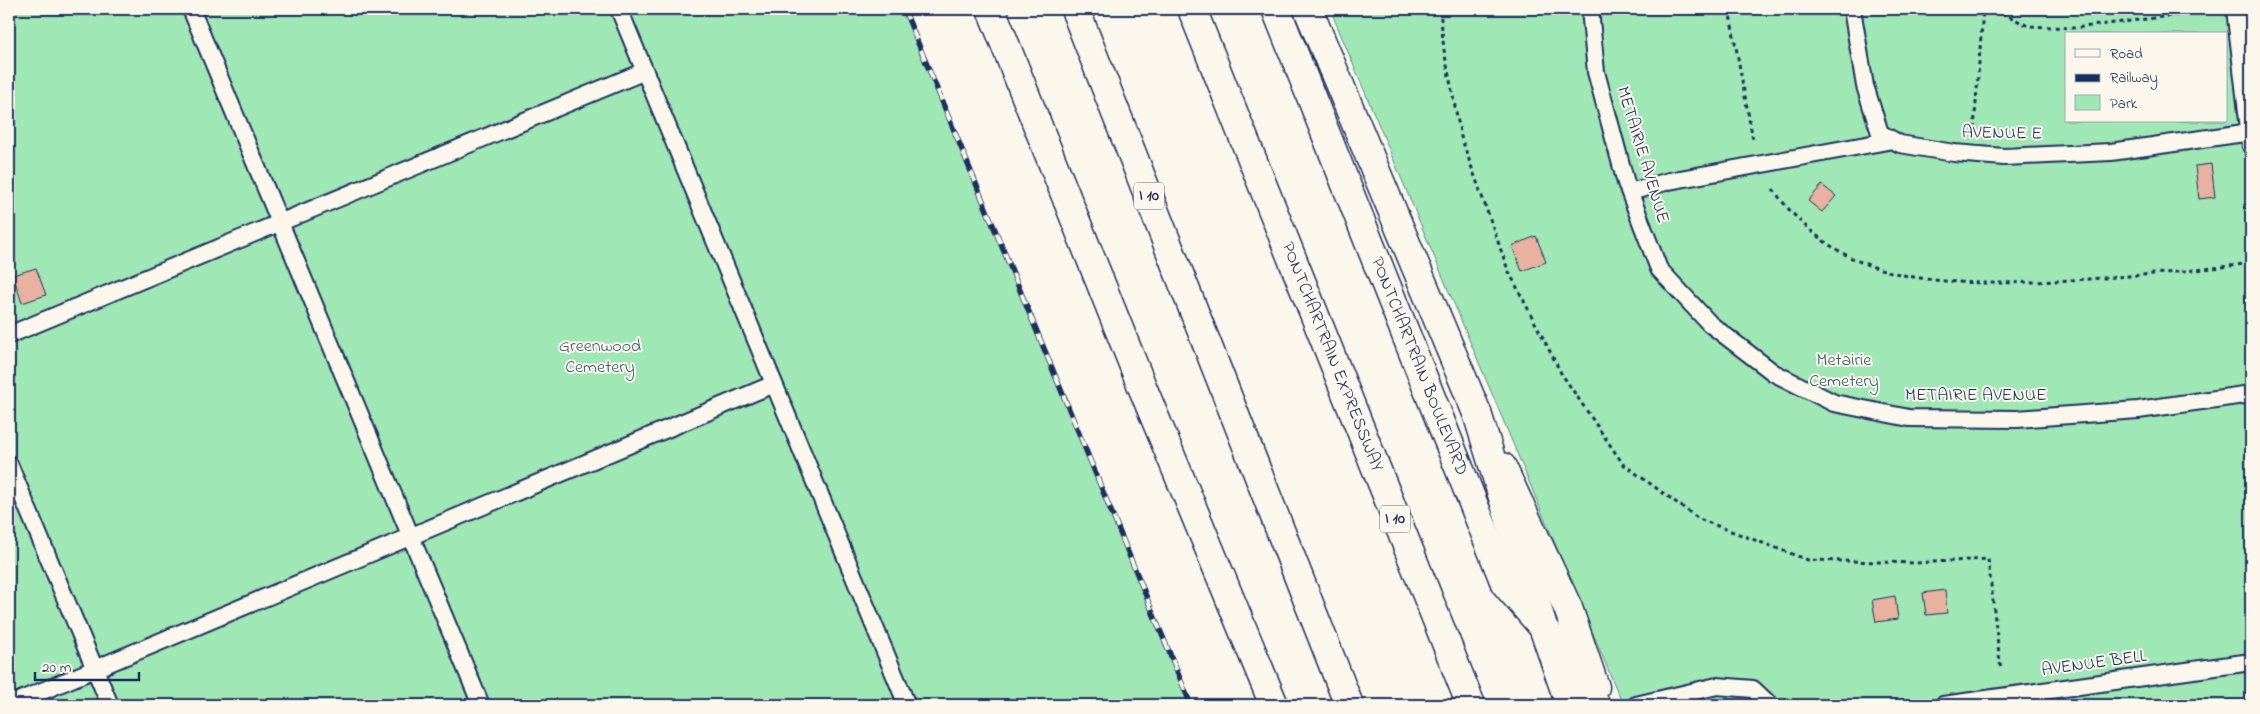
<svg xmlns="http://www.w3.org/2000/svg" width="2260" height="714" font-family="'Indie Flower',sans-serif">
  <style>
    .green { fill: #9fe7b5; stroke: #5d8b8a; fill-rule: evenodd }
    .building { fill: #e9b1a0; stroke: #1b2f5e }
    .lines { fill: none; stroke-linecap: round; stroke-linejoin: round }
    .lane-casing { stroke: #1b2f5e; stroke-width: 20 }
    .street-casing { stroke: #1b2f5e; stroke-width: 31 }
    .secondary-casing { stroke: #1b2f5e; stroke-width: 31 }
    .highway-casing { stroke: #1b2f5e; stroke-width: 31 }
    .path { stroke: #1b2f5e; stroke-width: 3; stroke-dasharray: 4 4; stroke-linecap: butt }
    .lane { stroke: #fbf7ec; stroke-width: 16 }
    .street { stroke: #fbf7ec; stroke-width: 28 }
    .secondary { stroke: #fbf7ec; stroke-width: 28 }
    .highway { stroke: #fbf7ec; stroke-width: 28 }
    .rail-casing { stroke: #1b2f5e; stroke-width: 5.5 }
    .rail { stroke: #fbf7ec; stroke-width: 4; stroke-dasharray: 11; stroke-linecap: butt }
    .labels { text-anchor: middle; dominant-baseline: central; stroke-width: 4; stroke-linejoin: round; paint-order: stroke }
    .shield { fill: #fbf7ec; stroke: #5e6b89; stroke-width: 1 }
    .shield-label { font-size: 16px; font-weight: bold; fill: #1b2f5e }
    .street-label { font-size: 18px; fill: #1b2f5e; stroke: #fbf7ec }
    .park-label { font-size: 18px; fill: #3c5d74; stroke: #fbf7ec }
  </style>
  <rect width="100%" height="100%" fill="#fbf7ec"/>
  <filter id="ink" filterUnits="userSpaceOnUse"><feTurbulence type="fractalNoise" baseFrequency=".02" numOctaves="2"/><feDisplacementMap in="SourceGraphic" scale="10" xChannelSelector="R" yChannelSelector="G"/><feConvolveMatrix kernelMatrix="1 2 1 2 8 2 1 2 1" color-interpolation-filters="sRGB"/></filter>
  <g filter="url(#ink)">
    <path class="green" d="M9,9H904L1191,705H9Z
      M1330,9H2251V705H1623ZM2066,34H2226V121H2066Z"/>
    <path class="building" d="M2211,164L2215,197L2199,199L2195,166Z
      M1822,185L1836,196L1822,212L1808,201Z
      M1536,236L1546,262L1522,271L1512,246Z
      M36,268L46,295L22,303L13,275Z
      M1945,590L1947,613L1926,615L1923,593Z
      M1895,596L1898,619L1876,622L1872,600Z"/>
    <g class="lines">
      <defs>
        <path id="lane" d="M191,9L481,705
          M619,9L907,705
          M1590,9L1596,72L1626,183L1659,269L1710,324L1774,373L1834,403L1909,418L2017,419L2138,410L2251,394
          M1852,9L1865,86L1880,133L1900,144L1954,153L2004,157L2111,152L2251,132
          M2235,9L2251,146
          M1630,192L1669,181L1893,140
          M9,335L645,71
          M9,464L110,705
          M9,705L774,384
          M1636,705L1717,686L1753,689L1770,705
          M1943,705L2251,662"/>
        <g id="street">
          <path id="s1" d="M1276,9L1505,583L1543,627L1596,705"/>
          <path d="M1502,467L1568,608L1595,687"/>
        </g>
        <path id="secondary" d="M1308,9L1477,413"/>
        <g id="highway">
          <path d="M991,9L1141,384L1274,705"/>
          <path d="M1075,9L1349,705"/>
          <path id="s2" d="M1192,9L1471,705"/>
          <path d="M1477,413L1543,627L1570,705"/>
        </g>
      </defs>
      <use href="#lane" class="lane-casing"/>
      <use href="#street" class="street-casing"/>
      <use href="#secondary" class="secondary-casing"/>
      <use href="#highway" class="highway-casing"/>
      <path class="path" d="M1440,9L1444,50L1461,137L1508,270L1561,373L1623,464L1699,519L1808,560L1916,563L1988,559L2001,671
        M1729,9L1753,140
        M1995,9L2028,26L2074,28L2209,11
        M1974,129L1983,9
        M1773,189C1796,222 1829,250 1866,264C1933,290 2018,283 2089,279C2143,275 2197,271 2251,263"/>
      <use href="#lane" class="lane"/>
      <use href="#street" class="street"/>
      <use href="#secondary" class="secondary"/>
      <use href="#highway" class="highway"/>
      <defs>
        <path id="rail" d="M904,9L1191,705"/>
      </defs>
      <use href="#rail" class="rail-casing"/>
      <use href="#rail" class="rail"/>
    </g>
  </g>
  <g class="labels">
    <g class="shield">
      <rect x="1134" y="182.5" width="30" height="27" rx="4"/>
      <rect x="1380" y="505.5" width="30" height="27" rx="4"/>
    </g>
    <g class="shield-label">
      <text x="1149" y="196">I 10</text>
      <text x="1395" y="519">I 10</text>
    </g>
    <g class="street-label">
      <text transform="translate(2002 134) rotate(1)">AVENUE E</text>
      <text transform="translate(1642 155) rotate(73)">METAIRIE AVENUE</text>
      <text stroke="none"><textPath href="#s2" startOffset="375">PONTCHARTRAIN EXPRESSWAY</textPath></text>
      <text stroke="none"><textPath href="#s1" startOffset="385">PONTCHARTRAIN BOULEVARD</textPath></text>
      <text x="1976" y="396">METAIRIE AVENUE</text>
      <text transform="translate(2094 664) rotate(-8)">AVENUE BELL</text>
    </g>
    <g class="park-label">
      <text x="600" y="347">Greenwood<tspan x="600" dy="21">Cemetery</tspan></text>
      <text x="1844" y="361">Metairie<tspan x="1844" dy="21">Cemetery</tspan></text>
    </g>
  </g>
  <rect width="2260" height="714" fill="none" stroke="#fbf7ec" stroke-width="30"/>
  <rect x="15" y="15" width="2230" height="684" fill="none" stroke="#1b2f5e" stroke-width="2" filter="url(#ink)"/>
  <rect x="2065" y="32" width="162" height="90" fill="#fbf7ec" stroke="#a1a7b3"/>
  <rect x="2075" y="49" width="25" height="8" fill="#fbf7ec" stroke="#a1a7b3"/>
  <text x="2110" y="58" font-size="15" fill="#1b2f5e">Road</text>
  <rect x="2075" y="74" width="25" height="8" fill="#1b2f5e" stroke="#a1a7b3"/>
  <text x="2110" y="82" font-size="15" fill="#1b2f5e">Railway</text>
  <rect x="2075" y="95" width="25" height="15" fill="#9fe7b5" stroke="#a1a7b3"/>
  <text x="2110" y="108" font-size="15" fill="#1b2f5e">Park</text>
  <path d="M35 672v8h104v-8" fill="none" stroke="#1b2f5e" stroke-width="2.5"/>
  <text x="42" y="672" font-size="15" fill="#1b2f5e" stroke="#fbf7ec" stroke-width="4" paint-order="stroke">20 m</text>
</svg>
